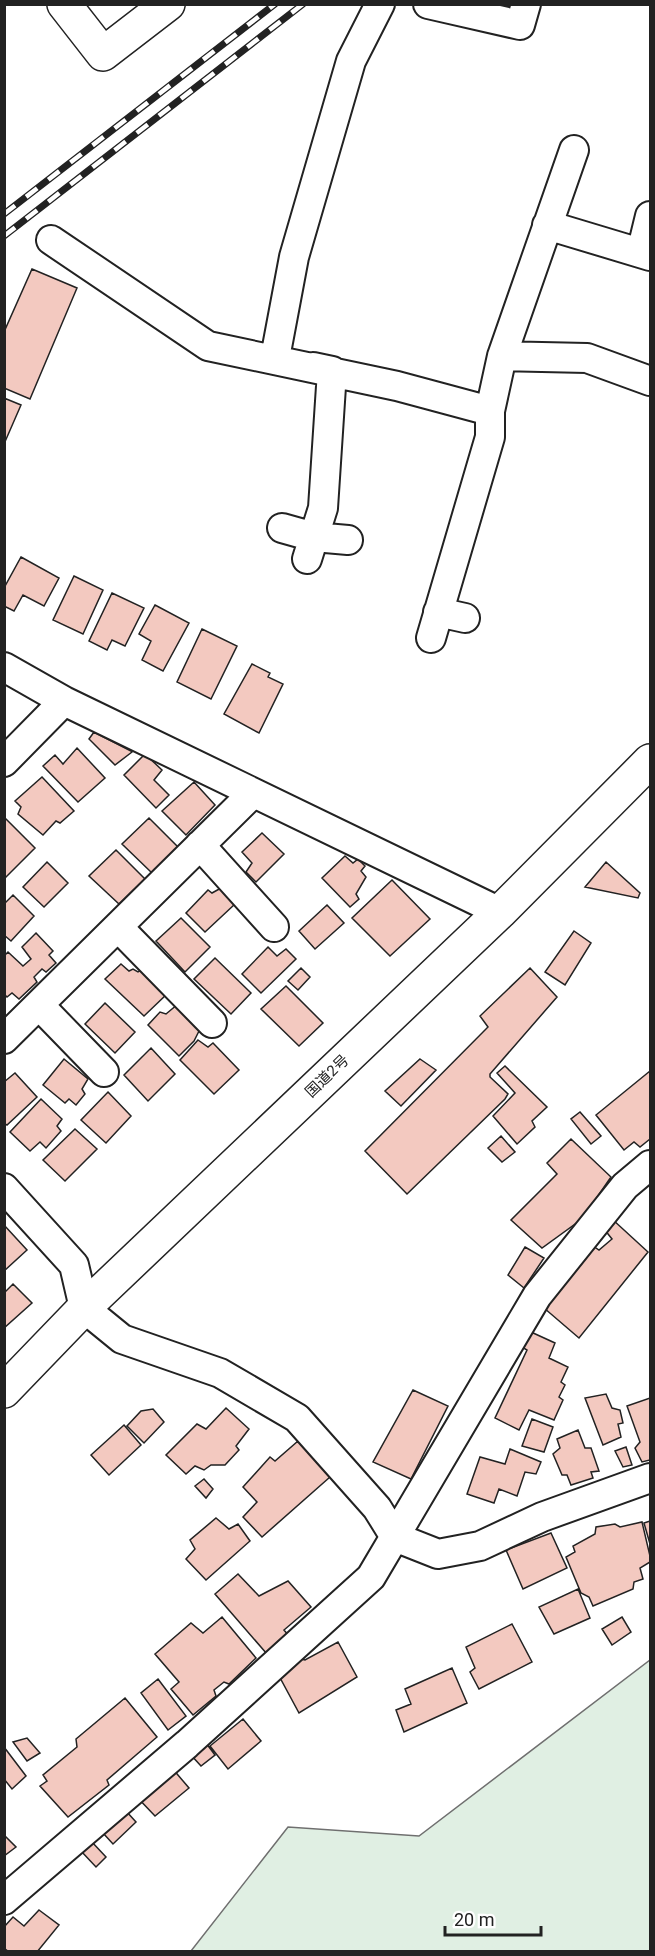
<svg xmlns="http://www.w3.org/2000/svg" width="655" height="1956" font-family="Roboto,'Noto Sans JP',sans-serif">
  <style>
    .green { fill: #e0efe3; stroke: #6f6f6f; stroke-width: 1.5 }
    .building { fill: #f3c9c0; stroke: #222; stroke-width: 1.5 }
    .lines { fill: none; stroke-linecap: round; stroke-linejoin: round }
    .minor-casing { stroke: #222; stroke-width: 32 }
    .tertiary-casing { stroke: #222; stroke-width: 36 }
    .trunk-casing { stroke: #222; stroke-width: 36 }
    .minor { stroke: #fff; stroke-width: 28 }
    .tertiary { stroke: #fff; stroke-width: 33 }
    .trunk { stroke: #fff; stroke-width: 33 }
    .rail-casing { stroke: #222; stroke-width: 7 }
    .rail { stroke: #fff; stroke-width: 4.5; stroke-dasharray: 14; stroke-linecap: butt }
    .labels { text-anchor: middle; dominant-baseline: central; stroke-width: 4.5; stroke-linejoin: round; paint-order: stroke }
    .street-label { font-size: 15px; fill: #222; stroke: #fff }
  </style>
  <rect width="100%" height="100%" fill="#fff"/>
  <path class="green" d="M650,1660V1951H191L288,1827L419,1836Z"/>
  <path class="building" d="M32,269L77,288L30,399L4,388V332Z
    M4,398L21,405L4,444Z
    M21,557L59,578L44,606L23,595L14,611L4,606V588Z
    M74,576L103,590L83,634L53,620Z
    M112,593L144,608L125,646L112,640L107,650L89,641Z
    M155,605L189,623L163,671L142,660L151,641L139,634Z
    M202,629L237,646L211,699L177,682Z
    M252,664L270,673L268,677L283,684L259,733L224,714Z
    M94,732L131,751L132,752L115,765L89,739Z
    M77,748L105,778L78,802L43,766L55,755L63,764Z
    M145,754L162,770L154,780L169,795L156,808L124,775Z
    M42,777L74,811L60,823L56,821L43,835L18,814L21,807L15,801Z
    M194,782L215,805L186,835L162,811Z
    M4,817L35,848L4,879Z
    M149,818L178,847L152,873L122,844Z
    M262,833L284,854L256,882L246,872L252,863L242,852Z
    M116,850L145,879L119,904L89,876Z
    M345,856L353,863L358,859L365,866L361,871L366,877L356,894L359,899L350,907L322,878Z
    M47,862L68,883L44,907L23,887Z
    M606,862L640,893L638,898L585,887Z
    M392,880L430,919L390,956L352,918Z
    M221,888L235,904L205,932L186,913L208,890L212,893Z
    M13,895L34,916L11,941L4,935V904Z
    M327,905L344,923L315,949L299,931Z
    M181,918L210,947L185,972L156,941Z
    M574,931L591,943L565,985L545,972Z
    M36,933L53,951L49,955L56,963L46,972L42,969L34,977L37,982L19,999L12,993L7,997L4,994V956L8,952L23,966L31,959L22,947Z
    M268,947L277,956L286,949L296,959L261,993L242,974Z
    M215,958L251,993L231,1014L194,979Z
    M121,964L129,971L133,969L138,972L143,969L168,993L144,1016L105,979Z
    M301,968L310,977L298,990L288,981Z
    M530,968L557,997L490,1074V1077L508,1094L505,1099L407,1194L365,1151L488,1027L480,1016Z
    M286,986L323,1023L299,1046L261,1009Z
    M105,1003L135,1032L115,1053L85,1024Z
    M178,1004L201,1027L194,1041L179,1056L148,1025L160,1012L166,1014Z
    M198,1040L208,1047L213,1043L239,1070L214,1094L180,1060Z
    M151,1048L175,1074L148,1101L124,1075Z
    M64,1059L88,1079L82,1089L85,1094L76,1105L69,1099L65,1103L43,1085Z
    M420,1059L436,1070L401,1106L385,1091Z
    M505,1066L547,1107L532,1121L535,1127L517,1144L493,1116L515,1093L497,1073Z
    M650,1071V1139L640,1147L634,1142L624,1150L596,1115Z
    M15,1073L37,1097L7,1125L4,1123V1082Z
    M108,1092L131,1116L106,1143L81,1120Z
    M41,1099L62,1119L57,1126L61,1131L46,1148L40,1142L30,1151L10,1132Z
    M580,1112L601,1136L591,1144L571,1119Z
    M75,1129L97,1149L65,1181L43,1160Z
    M501,1136L515,1152L502,1162L488,1148Z
    M571,1139L611,1177L582,1219L542,1248L511,1220L557,1174L547,1163Z
    M612,1219L648,1252L579,1338L544,1308L593,1246L599,1250L612,1239L604,1229Z
    M4,1225L27,1250L4,1271Z
    M525,1247L544,1258L524,1288L508,1275Z
    M13,1284L32,1303L4,1328V1293Z
    M531,1332L555,1343L549,1358L568,1367L561,1382L565,1385L559,1397L563,1400L554,1420L529,1410L519,1430L495,1418L527,1350L522,1347Z
    M413,1390L448,1406L411,1479L373,1462Z
    M606,1394L612,1408L620,1410L623,1423L618,1424L621,1437L603,1445L585,1398Z
    M650,1398V1460L642,1462L635,1448L640,1442L627,1406Z
    M226,1408L249,1429L236,1446L239,1450L225,1465H211L204,1470L195,1466L186,1474L166,1455L197,1424L206,1429Z
    M153,1409L164,1422L144,1443L127,1426L141,1411Z
    M532,1419L553,1427L544,1452L522,1446Z
    M124,1425L141,1445L109,1475L91,1455Z
    M578,1430L585,1448H591L599,1471L591,1472L593,1478L571,1485L567,1475H562L553,1454L560,1448L557,1439Z
    M298,1441L330,1477L262,1537L243,1517L257,1502L243,1487L270,1457L275,1461Z
    M626,1447L632,1465L623,1467L615,1451Z
    M510,1449L541,1462L536,1474L525,1472L517,1496L499,1489L494,1503L467,1494L480,1457L505,1464Z
    M204,1479L213,1489L206,1498L195,1486Z
    M216,1518L229,1529L238,1524L250,1541L206,1580L186,1559L195,1549L190,1540Z
    M650,1521V1544L644,1523Z
    M642,1522L650,1556V1562L640,1568L643,1579L634,1582L633,1589L593,1606L589,1597L581,1593L566,1557L575,1552L573,1546L595,1534L596,1527L615,1524L620,1527Z
    M551,1533L567,1568L523,1589L506,1550Z
    M238,1574L259,1596L288,1581L311,1607L284,1630L289,1636L267,1654L215,1594Z
    M578,1589L590,1618L554,1634L539,1607Z
    M222,1617L256,1658L229,1684L224,1682L214,1690L216,1696L193,1715L171,1689L179,1682L155,1654L191,1623L203,1633Z
    M622,1617L631,1632L612,1645L602,1629Z
    M512,1624L532,1662L479,1689L470,1672L475,1668L466,1647Z
    M338,1642L357,1677L299,1713L278,1674L301,1659L305,1660Z
    M452,1668L467,1703L404,1732L396,1710L411,1704L405,1689Z
    M158,1679L186,1716L168,1730L141,1693Z
    M125,1698L157,1737L107,1780L109,1785L68,1817L40,1786L47,1781L43,1775L77,1747L76,1739Z
    M243,1719L261,1741L228,1769L210,1746Z
    M27,1738L40,1753L27,1761L13,1742Z
    M206,1743L215,1755L201,1766L191,1755Z
    M4,1747L26,1776L12,1789L4,1779Z
    M172,1768L189,1788L155,1816L136,1796Z
    M126,1811L136,1822L113,1844L103,1833Z
    M4,1835L16,1847L4,1856Z
    M91,1841L106,1857L96,1867L81,1851Z
    M39,1910L59,1925L37,1952H9L4,1948V1927L13,1917L24,1926Z"/>
  <g class="lines">
    <defs>
      <path id="minor" d="M428,4L520,25L526,4
        M547,225L650,256
        M51,240L208,346L397,386L490,411
        M641,253L650,216
        M502,356L587,358L650,381
        M275,358L294,257L351,61L380,4
        M282,528L314,537L348,540
        M307,559L323,508L332,371L313,367
        M438,612L465,618
        M431,638L490,437V411L502,356L574,150
        M4,667L64,701L500,912
        M4,762L64,701
        M200,845L274,927
        M118,927L212,1023
        M39,1005L104,1072
        M4,1039L253,793
        M4,1188L74,1265L84,1308L122,1339L220,1373L297,1418L377,1508L395,1537L438,1554L480,1546L542,1517L650,1478
        M4,1900L187,1744L371,1577L537,1296L625,1186L650,1165"/>
      <path id="tertiary" d="M64,4L103,54L168,4"/>
      <path id="trunk" d="M4,1391L84,1308L500,912L650,761"/>
    </defs>
    <use href="#minor" class="minor-casing"/>
    <use href="#tertiary" class="tertiary-casing"/>
    <use href="#trunk" class="trunk-casing"/>
    <use href="#minor" class="minor"/>
    <use href="#tertiary" class="tertiary"/>
    <use href="#trunk" class="trunk"/>
    <defs>
      <path id="rail" d="M4,214L275,4
        M4,236L303,4"/>
    </defs>
    <use href="#rail" class="rail-casing"/>
    <use href="#rail" class="rail"/>
  </g>
  <g class="labels">
    <g class="street-label">
      <text transform="translate(327 1076) rotate(-44)">国道2号</text>
    </g>
  </g>
  <rect width="655" height="1956" fill="none" stroke="#222222" stroke-width="12"/>
  <path d="M445 1926v9h96v-9" fill="none" stroke="#222222" stroke-width="3"/>
  <text x="454" y="1926" font-size="18" fill="#222222" stroke="#ffffff" stroke-width="4.5" paint-order="stroke">20 m</text>
</svg>
